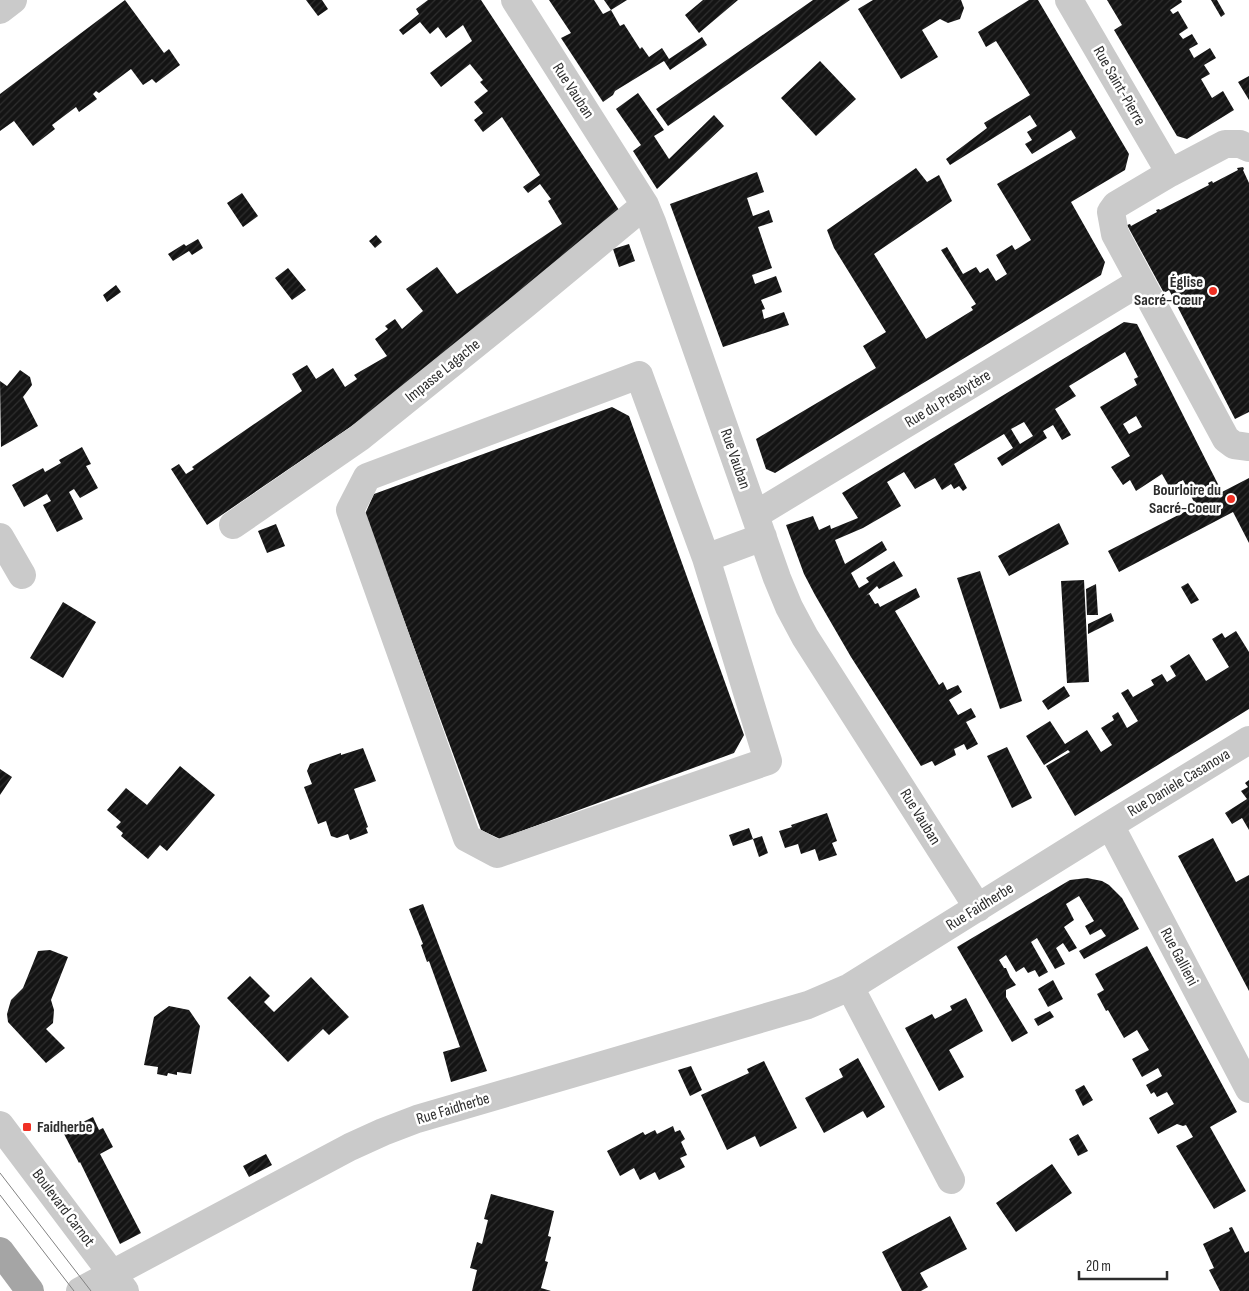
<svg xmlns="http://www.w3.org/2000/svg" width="1249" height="1291" font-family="'Sofia Sans Condensed',sans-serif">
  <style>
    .building { fill: url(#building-hatch); fill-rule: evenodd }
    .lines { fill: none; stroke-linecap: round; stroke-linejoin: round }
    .minor { stroke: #cacaca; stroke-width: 28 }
    .major { stroke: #a5a5a5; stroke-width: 28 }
    .tram { stroke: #828282; stroke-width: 1 }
    .poi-dot { fill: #f03024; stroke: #fff; stroke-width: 2 }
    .labels { text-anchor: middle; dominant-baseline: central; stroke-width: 5; stroke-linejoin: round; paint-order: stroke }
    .street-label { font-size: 16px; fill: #2d2d2d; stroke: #fff }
    .poi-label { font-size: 16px; font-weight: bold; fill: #2d2d2d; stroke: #fff; text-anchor: end }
  </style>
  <defs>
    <pattern id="building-hatch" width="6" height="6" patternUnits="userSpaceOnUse" patternTransform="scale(1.25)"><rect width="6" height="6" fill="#141414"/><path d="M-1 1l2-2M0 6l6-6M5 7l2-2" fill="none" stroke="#2e2e2e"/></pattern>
  </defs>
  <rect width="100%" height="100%" fill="#fff"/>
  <path class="building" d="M125,0L164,53L169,49L180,65L156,83L152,79L143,85L131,69L99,93L96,91L93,94L97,99L79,112L76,107L52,125L55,129L33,146L14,121L0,131V94Z
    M306,0H322L328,9L318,16Z
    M428,0H481L621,213L593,230L594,235L365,417L207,525L171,469L179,464L186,474L194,469L192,467L302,391L292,374L307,365L316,379L333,368L345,387L357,379L354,375L387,356L375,339L388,329L385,326L395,319L402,329L423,311L406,289L437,267L457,294L562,224L548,201L551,199L540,184L528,193L523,187L540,175L502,117L483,132L474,120L483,113L474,102L488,91L480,82L483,80L470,64L441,87L430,73L472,41L463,25L446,38L438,27L430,34L420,22L403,35L399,30L419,14L416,9Z
    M549,0H594L603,14L611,10L620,26L624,24L640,49L642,47L649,57L662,48L669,59L702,37L707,45L670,70L664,61L615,91L613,95L603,102L561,38L571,33Z
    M604,0H627L611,10Z
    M703,0H738L699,33L685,15Z
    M813,0H850L668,126L656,109Z
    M873,0H961L964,8L960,19L948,23L940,19L922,30L938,57L901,79L858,9Z
    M1029,0H1038L1129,154L1125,170L1071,202L1105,262L1101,275L775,473L766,469L756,439L876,368L863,346L886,332L834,248L827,230L916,168L927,182L939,175L952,201L874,254L926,339L973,310L971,307L976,304L941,250L947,247L963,274L976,267L980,273L988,268L996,281L1007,274L996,255L1012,245L1015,250L1031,240L997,184L1076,138L1071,130L1032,154L1025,144L1032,140L1027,132L1037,126L1030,115L950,165L946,159L987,128L984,123L1030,95L996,41L986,47L978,32Z
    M1107,0H1181L1182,2L1170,10L1173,14L1178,11L1188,28L1179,34L1183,39L1192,34L1198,44L1189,49L1194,58L1210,48L1216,58L1204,65L1210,74L1201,79L1212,98L1223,91L1234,110L1187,139L1177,136L1114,30L1122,25Z
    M1211,0H1217L1225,14L1221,17Z
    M820,61L856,99L816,136L781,98Z
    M1249,76V100L1238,82Z
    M638,93L664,130L654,136L669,159L714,115L724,126L657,189L633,151L641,145L616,109Z
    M1243,167L1244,169L1243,170L1249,183V412L1235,419L1169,290L1164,293L1127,225L1130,224L1131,226L1157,212L1156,210L1159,209L1160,210L1209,185L1208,183L1212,181L1213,183L1238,170L1237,168Z
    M757,172L764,192L747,198L753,216L769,210L773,222L758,227L772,268L752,275L755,284L776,276L782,292L761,300L765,309L762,310L764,319L784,312L789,325L723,347L670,204Z
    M242,193L258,216L243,227L227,203Z
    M376,235L382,242L375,248L369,241Z
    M198,239L203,248L192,255L189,251L173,261L168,254L184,244L186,246Z
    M629,244L635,261L619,267L613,249Z
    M288,268L306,290L292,300L275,278Z
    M116,285L121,292L107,302L103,295Z
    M1124,322L1137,324L1222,492L1249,478V543L1233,512L1119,572L1108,551L1196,506L1183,480L1170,488L1162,474L1136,491L1130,480L1123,485L1111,467L1130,456L1100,407L1137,385L1134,379L1138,377L1125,352L1069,386L1076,396L1055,409L1071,435L1062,440L1053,425L1043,431L1047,438L1002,466L997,458L1013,448L1004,434L954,464L967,488L963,491L959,486L954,489L951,484L942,490L935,478L915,489L904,472L887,482L901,506L863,528L835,540L845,564L882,541L887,550L851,573L859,588L869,582L866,578L894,561L903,576L879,589L877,586L866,596L869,594L875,604L878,603L880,607L916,588L920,597L895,611L939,685L943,682L947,690L958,685L962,692L949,700L958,715L971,708L976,717L966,722L978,744L967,750L964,744L954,749L956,755L935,766L932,761L921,766L851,657L815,595L804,574L786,525L813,516L819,530L830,525L831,529L858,518L842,493ZM1136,416L1142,427L1129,434L1123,424ZM1024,422L1033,436L1020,444L1011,429Z
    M20,370L30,377L32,385L23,397L38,426L1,447L0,381L7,386Z
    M612,407L629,416L744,735L734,753L500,839L481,830L365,514L374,494Z
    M82,447L91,464L86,466L98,488L80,498L74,489L69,492L83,519L57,532L43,505L51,501L47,494L24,507L12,485L43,468L45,472L61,463L59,460Z
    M1059,523L1069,544L1009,576L998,556Z
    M276,524L285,546L267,553L258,531Z
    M980,571L1022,701L1000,709L957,578Z
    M1084,580L1089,682L1067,683L1061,581Z
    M1188,583L1199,600L1191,604L1181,587Z
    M1096,584L1098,615H1087L1086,589Z
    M63,602L96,622L63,678L30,658Z
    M1111,613L1114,621L1088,634V624Z
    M1236,631L1249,652V709L1075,816L1046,766L1070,752L1068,750L1044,765L1026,736L1050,721L1065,744L1087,730L1101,752L1112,745L1101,728L1114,720L1112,716L1118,712L1127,728L1138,721L1121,693L1128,689L1133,697L1154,685L1151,680L1162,674L1167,682L1176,676L1170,666L1189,654L1206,681L1229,667L1212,639L1222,633L1225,638Z
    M1064,686L1070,696L1048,710L1042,701Z
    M1007,747L1032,798L1012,808L987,756Z
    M363,748L376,781L354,789L368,827L366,828L368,833L350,840L348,834L337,838L331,836L326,821L318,824L304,787L312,784L307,771L310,764L341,753V755Z
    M180,766L215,795L167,851L160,845L148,859L121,836L123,833L116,827L121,822L107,810L126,788L147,805Z
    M0,769L12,777L0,795Z
    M1249,780V830L1242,818L1232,824L1225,813L1247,799L1241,791L1248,787L1245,783Z
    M827,813L837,841L832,843L837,855L819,861L815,849L801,854L798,844L785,848L779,831L792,827L791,825Z
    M749,828L753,839L762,836L768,853L759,857L753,839L733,846L729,835Z
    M1213,838L1236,882L1249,875V991L1178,856Z
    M1087,878L1102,881L1109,885L1122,898L1139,929L1084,959L1079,951L1106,936L1101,929L1090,935L1085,926L1094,921L1079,896L1066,904L1074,920L1064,927L1077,948L1069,952L1063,943L1056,948L1065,964L1055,969L1037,938L1031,942L1048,972L1039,977L1035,970L1028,973L1024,967L1016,972L1006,955L999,960L1004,968H1006L1010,977L1016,985L1006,990V997L1028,1033L1012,1042L957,947L1070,880Z
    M423,904L487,1071L451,1082L443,1052L460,1047L429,961L427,962L421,945L423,944L409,909Z
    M1147,946L1237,1112L1210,1127L1246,1191L1214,1209L1176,1146L1193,1137L1186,1125L1183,1126L1177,1124L1158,1134L1149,1118L1174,1104L1167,1092L1157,1097L1154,1092L1151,1094L1146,1085L1162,1076L1158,1068L1142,1077L1132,1059L1149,1050L1137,1030L1124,1038L1108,1010L1106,1011L1097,994L1104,990L1095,974Z
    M50,950L68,957L51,1000L54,1010L53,1023L46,1029L65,1048L46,1063L8,1022L7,1014L11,1000L23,988L38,951Z
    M250,976L270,996L264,1002L274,1012L311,977L349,1017L329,1035L323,1029L288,1062L227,998Z
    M1053,980L1063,999L1048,1007L1038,989Z
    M966,998L983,1031L949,1050L964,1077L939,1091L905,1028L932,1014L935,1019L952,1010L950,1006Z
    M169,1006L189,1010L200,1026L191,1074L177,1072V1075L168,1073L167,1076L157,1074L158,1067L144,1065L154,1017Z
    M1050,1011L1054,1017L1038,1026L1034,1019Z
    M858,1058L885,1107L867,1118L863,1111L824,1133L805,1098L843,1077L839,1069Z
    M764,1061L797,1128L760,1147L755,1136L727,1150L701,1095L749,1073L747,1069Z
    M691,1066L702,1090L690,1096L678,1070Z
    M1084,1085L1093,1100L1083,1106L1075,1090Z
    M93,1117L99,1130L103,1128L113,1147L100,1154L141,1233L120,1244L80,1162L79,1163L63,1132Z
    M673,1126L675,1132L680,1130L685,1139L681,1142L687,1155L680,1158L685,1167L659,1180L655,1172L640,1180L634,1168L620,1176L607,1151L643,1132L645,1135L655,1130L657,1134Z
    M1078,1134L1088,1151L1078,1156L1069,1139Z
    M266,1154L272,1165L249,1177L243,1166Z
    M1052,1164L1072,1193L1016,1232L996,1203Z
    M491,1194L554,1211L548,1236L551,1237L545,1261L548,1262L541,1288L551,1291H472L477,1270L470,1268L477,1242L482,1244L488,1220L484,1219Z
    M950,1216L967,1249L920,1273L928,1287L921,1291H902L882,1252Z
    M1232,1227L1245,1253L1249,1251V1291H1220L1209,1270L1214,1268L1203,1244L1230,1231L1229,1228Z"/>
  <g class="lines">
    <path class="minor" d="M515,0L645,205L652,222L777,578L789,607L805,637L978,908
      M1069,0L1170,173
      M0,10L13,0
      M1249,148L1240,144H1225L1170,173L1116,205L1111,212L1115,234L1226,439L1234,445L1249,447
      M639,375L706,558L768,761L497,854L467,838L350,510L367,477Z
      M755,515L1140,282
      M233,525L359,438L523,306L645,205
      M0,537L22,575
      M706,558L763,537
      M1110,825L1249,1089
      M850,987L951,1180
      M0,1125L125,1291
      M80,1291L350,1147L383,1132L417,1119L808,1005L850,987L1110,825L1249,740"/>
    <path class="major" d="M0,1251L30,1291"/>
    <path class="tram" d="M0,1173L91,1291
      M0,1195L74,1291"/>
  </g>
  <g class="poi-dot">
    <circle cx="1213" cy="291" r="5"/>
    <circle cx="1231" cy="499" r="5"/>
    <rect x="22" y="1122" width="10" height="10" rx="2.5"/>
  </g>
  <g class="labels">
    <g class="street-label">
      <text transform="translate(1119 86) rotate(60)">Rue Saint-Pierre</text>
      <text transform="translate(573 91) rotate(57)">Rue Vauban</text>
      <text transform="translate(443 371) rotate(-39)">Impasse Lagache</text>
      <text transform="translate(948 399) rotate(-31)">Rue du Presbytère</text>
      <text transform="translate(735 459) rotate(71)">Rue Vauban</text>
      <text transform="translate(1179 783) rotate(-31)">Rue Daniele Casanova</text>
      <text transform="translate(920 817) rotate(58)">Rue Vauban</text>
      <text transform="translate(980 907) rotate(-32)">Rue Faidherbe</text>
      <text transform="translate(1179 957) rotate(62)">Rue Gallieni</text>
      <text transform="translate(453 1109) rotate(-17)">Rue Faidherbe</text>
      <text transform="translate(63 1208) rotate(53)">Boulevard Carnot</text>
    </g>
    <g class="poi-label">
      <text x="1203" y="282">Église<tspan x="1203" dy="18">Sacré-Cœur</tspan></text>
      <text x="1221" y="490">Bourloire du<tspan x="1221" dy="18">Sacré-Coeur</tspan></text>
      <text x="37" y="1127" text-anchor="start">Faidherbe</text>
    </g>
  </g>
  <path d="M1079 1271v8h88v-8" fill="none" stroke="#2d2d2d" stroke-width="2.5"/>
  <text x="1086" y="1271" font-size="15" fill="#2d2d2d" stroke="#ffffff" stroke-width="4" paint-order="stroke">20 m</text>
</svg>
